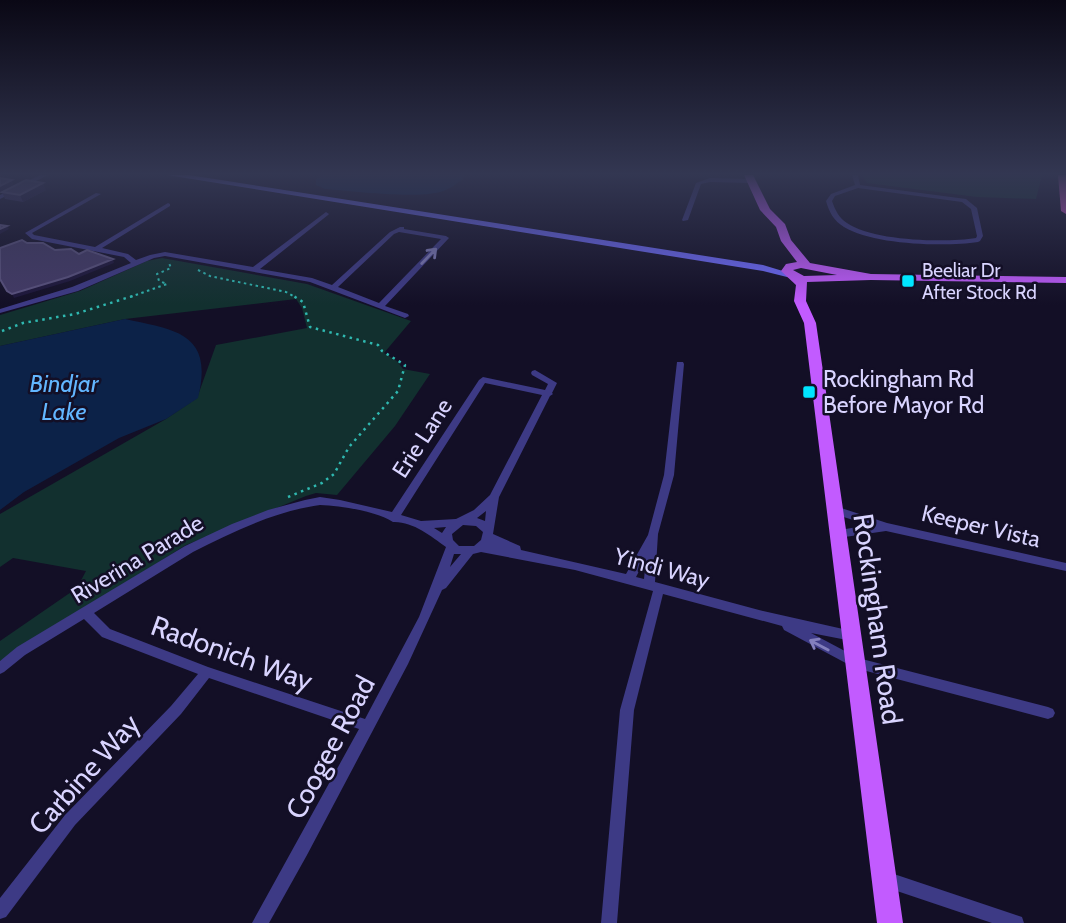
<svg xmlns="http://www.w3.org/2000/svg" width="1066" height="923" font-family="Cabin,sans-serif">
  <style>
    .green { fill: #12302f }
    .water { fill: #0c2248 }
    .lines { fill: none; stroke-linecap: round; stroke-linejoin: round }
    .path-far1 { stroke: #2fb8b0; stroke-width: 2; stroke-dasharray: 2.5 3.5; stroke-linecap: butt }
    .path { stroke: #2fb8b0; stroke-width: 2.5; stroke-dasharray: 2.5 4.5; stroke-linecap: butt }
    .minor { fill: #3d3a85; fill-rule: evenodd }
    .secondary { fill: #6f6bff; fill-rule: evenodd }
    .primary { fill: #c25bff; fill-rule: evenodd }
    .trunk { fill: #e055d1; fill-rule: evenodd }
    .wall { fill: #312854 }
    .shaded-wall { fill: #1d163a }
    .building { fill: #433a66; stroke: #5a527e; stroke-width: 2 }
    .oneway { stroke: #837fbc }
    .poi-dot { fill: #00e5ff; stroke: #130f26; stroke-width: 2.5 }
    .labels { text-anchor: middle; dominant-baseline: central; stroke-width: 5; stroke-linejoin: round; paint-order: stroke }
    .far-poi-label { font-size: 19px; fill: #d9d4ff; stroke: #130f26; text-anchor: start }
    .poi-label { font-size: 23px; fill: #d9d4ff; stroke: #130f26; text-anchor: start }
    .street-label { font-size: 23px; fill: #d9d4ff; stroke: #130f26 }
    .water-label { font-size: 24px; font-style: italic; fill: #62b6ff; stroke: #130f26 }
    .near-street-label { font-size: 28px; fill: #d9d4ff; stroke: #130f26 }
  </style>
  <rect width="100%" height="100%" fill="#130f26"/>
  <path class="green" d="M862,175H1042L1036,199L977,197L867,183Z
    M162,258L307,284L411,321L384,353L397,361L403,369L430,374L395,426L337,495L316,493L306,496L186,545L0,661V641L77,588L86,571L13,558L0,567V514L166,419L197,398L216,345L307,328L302,308L296,299L125,319L0,346V315L80,291L147,261Z"/>
  <path class="water" d="M322,175H464L463,179C456,184 449,190 440,192C412,199 354,191 325,189L316,185V179Z
    M125,319C176,330 214,333 198,398L166,419L119,438L24,492L0,510V346Z"/>
  <g class="lines">
    <path class="path-far1" d="M198,270L210,276L286,292L295,297
      M130,297L167,284L159,281L157,274L171,268L169,263"/>
    <path class="path" d="M2,331L23,323L75,314L136,295
      M288,497L322,483L334,474L349,447L398,391L405,365L382,351L378,345L310,327L303,302L292,295"/>
    <path class="minor" d="M40,175H48L0,199V195Z
      M852,175H858L860,185L966,199L977,208L983,236L980,241L978,242C945,247 873,245 844,227C834,221 829,212 826,201L831,194L855,185ZM858,188L962,202L971,209L977,236L976,238C945,243 872,241 847,223C839,218 835,210 832,201L835,196Z
      M710,178L751,179L754,181L751,183L710,182L701,184L688,220L683,221L682,220L696,183Z
      M96,193L101,194L32,233L34,235L95,247L168,203L170,204V206L102,248L128,254L136,260L150,255L165,252L253,267L326,212L329,214L328,215L260,269L312,278L332,285L390,232L400,227H404V229L446,236L449,238L385,306L408,314L409,316L405,318L310,282L165,256L154,258L78,291L0,313V309L72,287L131,263L124,257L32,239L25,233ZM399,232L441,239L379,303L338,287L394,234Z
      M677,362H683L684,364L674,475L658,534L655,582L759,610L852,631L856,632L858,636L856,640L852,641L811,633L858,658L1048,707L1053,709L1055,713L1053,717L1048,719L855,668L784,630L782,626L663,594L634,710L617,923H601L620,710L653,591L575,570L481,552L473,554L446,588L442,590L408,664L307,855L269,923H252L359,729L209,678L181,714L75,825L6,917L0,919V898L65,815L171,706L198,674L102,637L84,619L25,655L4,672L0,674V661L17,647L185,546L232,524L268,510L305,500L320,497L340,500L392,512L479,380L483,377L545,390L548,384L532,375L531,373L532,371L535,370L557,383L552,393L553,394L550,396L499,497L493,534L520,546L521,550L626,574L648,535L664,475ZM485,383L542,395L490,495L474,510L456,519L421,521L401,515ZM320,505C341,506 376,511 393,522C412,521 431,536 446,547L419,617L365,719L208,667L110,629L94,613L193,552C233,532 275,511 320,505ZM486,511L485,521L477,518ZM463,525L476,526L483,532L481,540L474,546H459L453,540L452,534ZM446,527L442,533L434,528ZM454,554H461L450,567ZM646,558L644,579L636,577Z
      M835,506L887,523L1066,563V571L886,531L838,538L834,537L833,534L834,531L869,525L831,513L830,510L831,507Z
      M888,872L1016,915L1022,917L1024,923H992L888,888L883,885L880,880L883,875Z"/>
    <path class="secondary" d="M167,175H189L763,265L796,275L791,278L763,271Z"/>
    <path class="primary" d="M744,175H753L770,209L785,224L791,240L810,263L871,274L1066,277V283L871,280L807,282L806,301L816,323L903,923H877L804,323L794,301L796,285L781,271L786,264L797,262L781,241L776,227L760,210ZM801,268L806,269L837,275L804,276L793,270Z"/>
    <path class="trunk" d="M1058,175H1066V214L1061,211Z"/>
  </g>
  <path class="wall" d="M46,190L23,202L5,199L2,192Z"/>
  <path class="shaded-wall" d="M12,180L14,185L0,192V186Z
    M43,183L46,190L23,202L20,195Z
    M7,226L9,229L0,234V229Z
    M113,259L114,263L70,281L14,298L12,294Z"/>
  <path class="building" d="M0,178L12,180L0,186Z
    M26,180L43,183L20,195L2,192Z
    M0,225L7,226L0,229Z
    M22,240L27,243H43L55,250L71,249L79,254L87,250L113,259L68,277L12,294L7,291L0,279V248Z"/>
  <defs><path id="oneway-shaft" d="M-6 0H5M1.5-3L5.5 0L1.5 3" fill="none" stroke-width="1.6" stroke-linecap="round" stroke-linejoin="round" transform="scale(1.75)"/></defs>
  <g class="oneway">
    <use href="#oneway-shaft" transform="translate(429 256) rotate(-46)"/>
    <use href="#oneway-shaft" transform="translate(819 645) rotate(-152)"/>
  </g>
  <linearGradient id="sky" x2="0" y2="1"><stop stop-color="#0a0815"/><stop offset="0.57" stop-color="#333752"/><stop offset="1" stop-color="#333752" stop-opacity="0"/></linearGradient>
  <rect width="1066" height="305" fill="url(#sky)"/>
  <g class="poi-dot">
    <rect x="901" y="274" width="14" height="14" rx="3.5"/>
    <rect x="802" y="385" width="14" height="14" rx="3.5"/>
  </g>
  <g class="labels">
    <g class="far-poi-label">
      <text x="922" y="270">Beeliar Dr<tspan x="922" dy="22">After Stock Rd</tspan></text>
    </g>
    <g class="poi-label">
      <text x="823" y="379">Rockingham Rd<tspan x="823" dy="26">Before Mayor Rd</tspan></text>
    </g>
    <g class="street-label">
      <text transform="translate(422 438) rotate(-57)">Erie Lane</text>
      <text transform="translate(981 526) rotate(13)">Keeper Vista</text>
      <text transform="translate(137 559) rotate(-31)">Riverina Parade</text>
      <text transform="translate(662 568) rotate(15)">Yindi Way</text>
    </g>
    <g class="water-label">
      <text x="64" y="383">Bindjar<tspan x="64" dy="28">Lake</tspan></text>
    </g>
    <g class="near-street-label">
      <text transform="translate(878 619) rotate(82)">Rockingham Road</text>
      <text transform="translate(232 653) rotate(20)">Radonich Way</text>
      <text transform="translate(330 747) rotate(-62)">Coogee Road</text>
      <text transform="translate(84 774) rotate(-48)">Carbine Way</text>
    </g>
  </g>
</svg>
